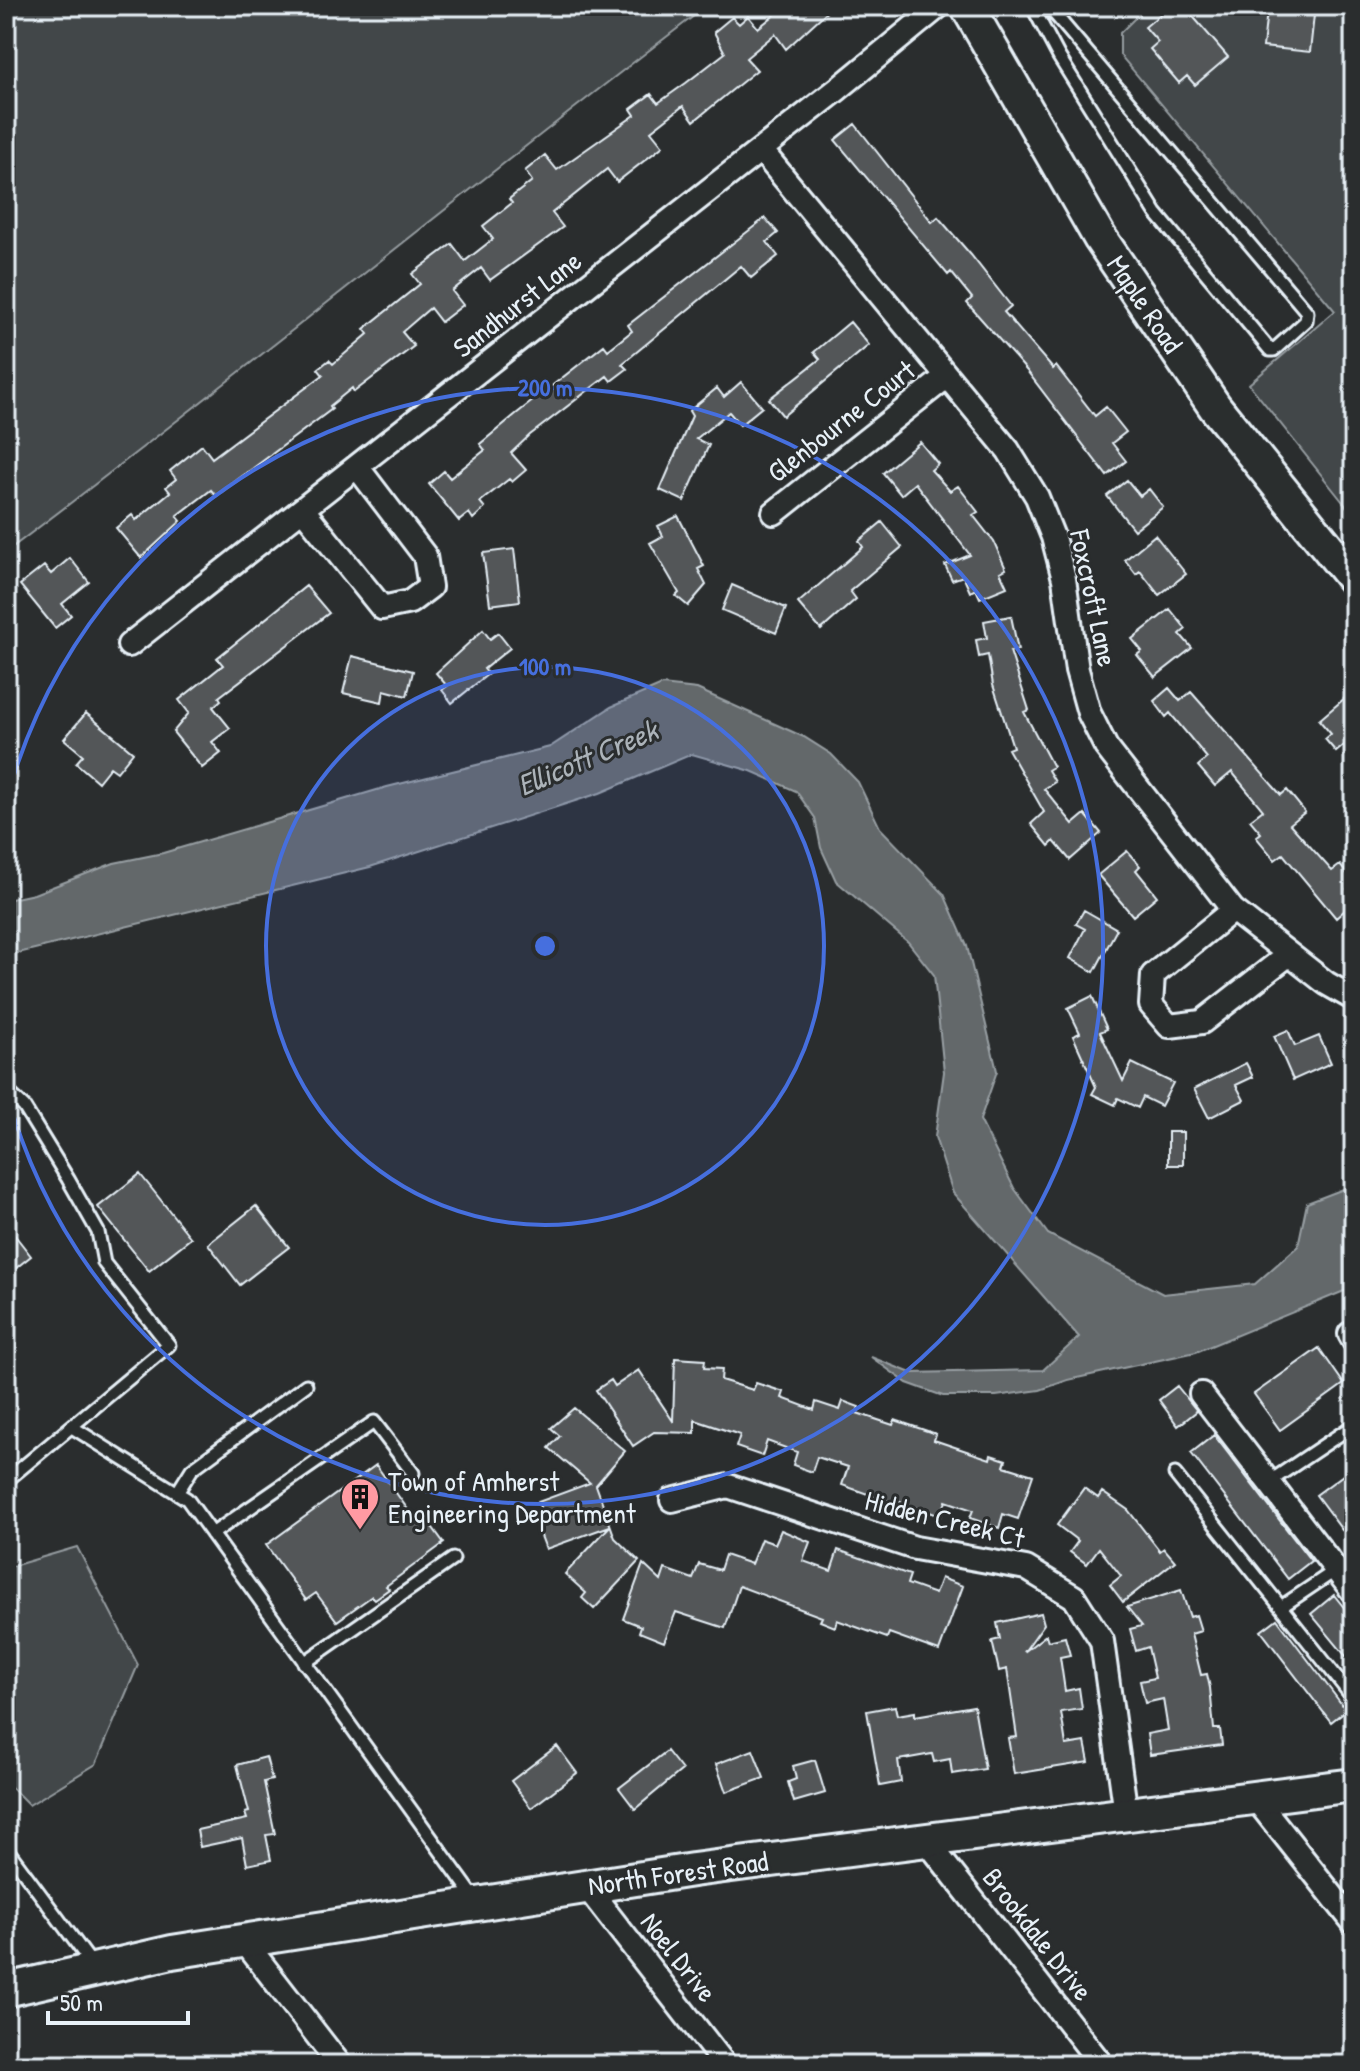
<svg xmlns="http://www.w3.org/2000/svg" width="1360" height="2071" font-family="'Patrick Hand',sans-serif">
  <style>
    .green { fill: #424648; stroke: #959ca0; stroke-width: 2 }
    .water { fill: #63686b; stroke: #989fa3; stroke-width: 2 }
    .building { fill: #535759; stroke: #e8f1f8; stroke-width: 2 }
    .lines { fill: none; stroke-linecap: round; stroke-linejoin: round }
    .lane-casing { stroke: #e8f1f8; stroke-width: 17 }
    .street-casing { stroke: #e8f1f8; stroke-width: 28 }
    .secondary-casing { stroke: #e8f1f8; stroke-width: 38 }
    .lane { stroke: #2a2d2e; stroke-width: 11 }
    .street { stroke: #2a2d2e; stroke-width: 22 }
    .secondary { stroke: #2a2d2e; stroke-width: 32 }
    .ring { fill: none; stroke: #466fde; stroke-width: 4 }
    .labels { text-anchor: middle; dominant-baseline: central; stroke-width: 6; stroke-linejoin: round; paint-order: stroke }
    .street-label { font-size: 28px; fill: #e8f1f8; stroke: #2a2d2e }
    .poi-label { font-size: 28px; fill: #e8f1f8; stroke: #2a2d2e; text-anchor: start }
    .water-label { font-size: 30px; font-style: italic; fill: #acb3b9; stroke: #2a2d2e }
    .centre { fill: #466fde; stroke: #2a2d2e; stroke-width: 4 }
    .ring-label { font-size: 24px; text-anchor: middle; font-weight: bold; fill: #466fde; stroke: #2a2d2e; stroke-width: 6; stroke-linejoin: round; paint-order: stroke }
  </style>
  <rect width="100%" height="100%" fill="#2a2d2e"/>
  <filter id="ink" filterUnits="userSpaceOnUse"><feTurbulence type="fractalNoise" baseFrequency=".0125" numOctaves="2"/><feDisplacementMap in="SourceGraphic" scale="16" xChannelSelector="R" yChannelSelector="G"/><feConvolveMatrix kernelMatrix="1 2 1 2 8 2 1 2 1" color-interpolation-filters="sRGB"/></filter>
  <g filter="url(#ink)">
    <path class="green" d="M6,6H707C471,185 243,374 6,552Z
      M1147,6H1354V516L1249,384L1335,311L1120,55V33Z
      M77,1547L138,1665L96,1764L29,1805L6,1782V1568Z"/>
    <path class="water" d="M662,685L697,689L804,737L831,754L858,782L880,828L944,894L967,946L997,1071L980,1120L1014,1188L1048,1234L1163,1294L1255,1284L1298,1246L1307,1203L1354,1185V1287L1196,1352L1068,1380L1040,1390L996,1396H943L907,1383L871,1357L911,1373L1043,1370L1079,1337L953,1193L935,1137L944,1072L934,975L908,942L836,881L821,848L815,818L796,791L751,771L692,754L600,793L370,867L6,956V900L34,894L114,863L163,853L387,787L550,747L611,707Z"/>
    <path class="building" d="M786,6H833L786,49L775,34L746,58L757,70L694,121L683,106L651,131L663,146L617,182L607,169L552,213L563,227L490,280L481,268L452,291L463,305L441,322L430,308L402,332L414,346L354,392L352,388L330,406L332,409L216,496L211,490L177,516L181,521L141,558L116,528L132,515L136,520L170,492L166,487L176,479L170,471L202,445L212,458L323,375L318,369L329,360L333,364L368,334L364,329L420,284L412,274L452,244L465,261L493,239L483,226L512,203L509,199L532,181L525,171L545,155L557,170L635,115L631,109L651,94L658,103L686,83L725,53L714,32L732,17L739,24L748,16L758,28Z
      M1170,6H1184L1228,57L1195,85L1187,76L1179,83L1150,49L1158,42L1145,27Z
      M1267,10L1314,15L1310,52L1263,47Z
      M855,124L932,222L938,217L971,255L1011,306L1004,312L1053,369L1056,366L1095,416L1106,407L1126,432L1112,443L1126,461L1107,476L1027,371L967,303L972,298L951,272L948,275L835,140Z
      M765,218L778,233L767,242L778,256L751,278L741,266L622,364L627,369L611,381L607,376L530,435L511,453L526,470L512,482L509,479L480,502L485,508L473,519L469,513L459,521L429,484L444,471L450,478L485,450L480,444L516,414L604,345L608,350L632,331L628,325Z
      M850,322L869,345L783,416L769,399L820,359L814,352Z
      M741,382L762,407L740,425L729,412L696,439L709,445L684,501L660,490L692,416L689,411L717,388L724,397Z
      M920,442L938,464L931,470L950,491L958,486L978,512L973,515L994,542L1006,569L1000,572L1007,587L980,598L976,589L970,592L963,576L952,580L945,565L970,555L915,483L901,495L883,473Z
      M1127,480L1140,496L1149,489L1163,507L1134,530L1107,496Z
      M678,516L704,566L698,569L706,585L688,606L676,596L679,593L650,543L663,536L658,526Z
      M882,522L902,547L850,591L856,599L821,630L798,603L863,547L859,541Z
      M1155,535L1186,574L1159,595L1140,571L1136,574L1125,560Z
      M514,549L520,601L490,605L483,553Z
      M70,558L89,582L62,604L71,615L55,628L20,585L44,566L51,574Z
      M732,585L786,608L776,633L722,610Z
      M306,586L329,613L219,697L221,700L213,707L230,728L212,742L221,753L202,768L173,732L189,713L179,700L223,665L217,658Z
      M1170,609L1186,629L1180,634L1192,648L1155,677L1137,655L1142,651L1132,639Z
      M1011,616L1018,650L1010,651L1029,710L1024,712L1053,767L1048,770L1055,782L1044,789L1073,824L1085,814L1101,833L1070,860L1054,841L1049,846L1031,824L1044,812L1008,749L1013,747L993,685L988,655L979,657L976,640L987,638L984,621Z
      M483,630L490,639L498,633L510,648L484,669L488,674L452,703L442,690L447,686L436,673Z
      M352,656L413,671L407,696L384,690L382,702L343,693Z
      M1169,688L1180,701L1191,692L1281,795L1287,790L1305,812L1290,824L1332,871L1340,865L1354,882L1347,889L1354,902L1336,918L1283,854L1275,860L1256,837L1261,833L1250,820L1263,810L1232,772L1215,786L1198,766L1207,758L1170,713L1166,717L1154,701Z
      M1345,698L1354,709V737L1336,752L1325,739L1331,734L1319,720Z
      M86,713L133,752L117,772L110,767L98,782L76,763L83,755L64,739Z
      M1127,851L1140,866L1136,870L1157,896L1133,916L1098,875Z
      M1084,910L1117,929L1094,972L1070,958L1085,929L1076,924Z
      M1092,996L1107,1029L1100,1032L1123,1081L1132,1063L1173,1083L1161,1106L1143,1097L1138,1108L1118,1098L1115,1105L1092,1094L1096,1087L1073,1036L1080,1033L1068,1008Z
      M1288,1030L1295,1046L1319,1036L1331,1063L1293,1080L1274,1036Z
      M1246,1063L1253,1077L1236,1085L1244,1100L1209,1118L1194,1089Z
      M1168,1132H1183V1165H1168Z
      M140,1174L191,1238L149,1271L98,1207Z
      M256,1206L289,1247L240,1285L208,1244Z
      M6,1224L31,1256L6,1276Z
      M1319,1348L1344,1384L1280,1430L1254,1394Z
      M675,1358L705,1360L704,1368L722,1369L721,1380L753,1390L756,1383L784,1392L782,1398L814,1410L816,1402L840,1410L843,1401L859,1407L857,1413L893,1425L895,1420L936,1434L934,1440L990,1459L991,1455L1006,1460L1004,1466L1033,1475L1018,1519L1003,1514L999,1528L970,1518L973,1510L946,1501L941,1516L894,1500L893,1503L842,1485L848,1467L817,1457L812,1472L793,1465L797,1452L767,1441L762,1456L736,1447L740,1435L695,1420V1433L654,1432L633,1446L596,1390L611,1380L615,1386L639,1370L673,1421Z
      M1177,1386L1197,1411L1178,1426L1159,1400Z
      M574,1408L625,1451L596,1485L615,1538L639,1561L594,1609L582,1598L586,1593L565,1574L610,1526L546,1549L535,1520L544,1517L538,1502L590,1483L549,1448L560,1436L551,1428Z
      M1214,1435L1311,1561L1288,1579L1191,1453Z
      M376,1465L414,1518L422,1513L444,1543L386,1586L389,1589L375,1599L372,1596L337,1621L316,1593L306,1600L266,1545Z
      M1354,1467V1521L1342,1530L1316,1495Z
      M1084,1488L1098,1498L1102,1492L1128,1510L1160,1551L1164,1548L1175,1561L1123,1602L1110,1585L1121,1576L1099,1548L1087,1564L1070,1552L1078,1541L1057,1525Z
      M781,1530L810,1542L803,1561L831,1571L838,1550L910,1575L907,1584L935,1594L941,1578L963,1586L939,1651L889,1633L887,1638L837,1620L835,1627L820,1621L822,1617L739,1586L725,1628L676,1612L664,1642L639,1632L641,1626L623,1619L643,1564L661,1581L665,1569L693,1579L699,1564L720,1570L725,1555L751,1564L761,1539L775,1544Z
      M1181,1590L1190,1617L1196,1615L1201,1631L1191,1634L1201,1675L1207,1674L1210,1688L1214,1729H1220L1222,1745L1150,1755L1147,1734L1168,1730L1163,1699L1145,1703L1140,1681L1155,1678L1148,1647L1136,1651L1130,1629L1142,1626L1127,1607Z
      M1334,1595L1354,1620V1666L1311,1614Z
      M1041,1613L1044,1624L1024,1652L1046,1635L1048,1641L1065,1637L1070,1655L1060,1657L1065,1691L1079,1688L1082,1709L1061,1712L1066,1745L1085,1742L1089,1762L1014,1774L1008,1738L1017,1737L1007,1669L999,1671L992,1641L1000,1639L997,1623Z
      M1277,1619L1346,1710L1331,1722L1261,1631Z
      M895,1706L897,1715L915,1712V1716L974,1706L985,1769L952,1774L950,1759L934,1762L932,1754L898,1760L901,1782L880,1786L867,1711Z
      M557,1746L577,1773L531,1808L511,1781Z
      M753,1750L764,1778L726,1792L716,1764Z
      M667,1751L682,1770L635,1809L619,1788Z
      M266,1757L272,1780L264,1782L275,1834L266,1835L271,1860L247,1865L242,1838L200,1847L197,1830L247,1819L245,1813L249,1812L237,1765Z
      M815,1760L825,1793L794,1802L788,1782L796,1779L793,1766Z"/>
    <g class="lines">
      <defs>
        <path id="lane" d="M1032,6L1059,57L1156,213L1270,350H1274L1306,321L1307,312L1048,6
          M6,1090L24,1107L68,1179L98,1232L104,1263L169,1345L6,1481
          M72,1427L187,1499L476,1900
          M1175,1474L1354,1699
          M1269,1482L1354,1425
          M177,1493L192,1469L306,1385
          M212,1534L374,1422L413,1473
          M1281,1607L1336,1570
          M304,1663L453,1559
          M6,1848L94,1967"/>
        <path id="street" d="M761,150L1008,450L1037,497L1053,537L1064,579L1077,670L1089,713L1106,747L1233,910L1326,983L1354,999
          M304,511L382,608L410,602L430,587L425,556L358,468
          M774,513L946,377
          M129,645L838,89L939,6
          M1233,910L1153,975L1151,1005L1169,1026L1202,1022L1288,955
          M1350,1334L1354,1341
          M1201,1394L1354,1593
          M672,1500L728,1486L915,1548L1026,1568L1074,1597L1102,1641L1126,1814
          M1255,1798L1354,1923
          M926,1840L1102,2065
          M586,1886L725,2065
          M244,1941L340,2065"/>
        <path id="secondary" d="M967,6L1100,238L1215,407L1354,580
          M6,1990L172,1952L693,1870L1354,1785"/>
      </defs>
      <use href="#lane" class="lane-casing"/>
      <use href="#street" class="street-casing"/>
      <use href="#secondary" class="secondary-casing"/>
      <use href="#lane" class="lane"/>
      <use href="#street" class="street"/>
      <use href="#secondary" class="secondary"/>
    </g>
  </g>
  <circle cx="545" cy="946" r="279" fill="#466fde" fill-opacity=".12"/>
  <g class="ring">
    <circle cx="545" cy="946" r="279"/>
    <path d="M6 802A558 558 0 1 1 6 1090"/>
  </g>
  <defs>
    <symbol id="building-pin" viewBox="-11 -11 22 30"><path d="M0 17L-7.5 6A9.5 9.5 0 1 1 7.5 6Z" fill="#ff9aa2" stroke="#2a2d2e"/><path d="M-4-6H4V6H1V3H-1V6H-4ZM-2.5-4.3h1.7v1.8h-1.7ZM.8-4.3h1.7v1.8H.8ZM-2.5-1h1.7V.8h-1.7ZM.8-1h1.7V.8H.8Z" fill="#111"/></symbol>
  </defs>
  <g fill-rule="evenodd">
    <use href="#building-pin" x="338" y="1475" width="44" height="60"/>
  </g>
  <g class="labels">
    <g class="street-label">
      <text transform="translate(517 304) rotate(-38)">Sandhurst Lane</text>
      <text transform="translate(1145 304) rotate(56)">Maple Road</text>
      <text transform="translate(841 421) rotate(-38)">Glenbourne Court</text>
      <text transform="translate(1094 598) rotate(78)">Foxcroft Lane</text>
      <text transform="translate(945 1519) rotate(14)">Hidden Creek Ct</text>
      <text transform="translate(678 1873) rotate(-8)">North Forest Road</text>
      <text transform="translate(1038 1934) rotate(52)">Brookdale Drive</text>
      <text transform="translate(679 1957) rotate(52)">Noel Drive</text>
    </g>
    <g class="poi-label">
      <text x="388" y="1481">Town of Amherst<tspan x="388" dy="32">Engineering Department</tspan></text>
    </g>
    <g class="water-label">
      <text transform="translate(587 757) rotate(-23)">Ellicott Creek</text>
    </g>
  </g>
  <circle cx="545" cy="946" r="12" class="centre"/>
  <g class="ring-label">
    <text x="545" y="396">200 m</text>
    <text x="545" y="675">100 m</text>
  </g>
  <rect width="1360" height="2071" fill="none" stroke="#2a2d2e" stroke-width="32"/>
  <rect x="16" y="16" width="1328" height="2039" fill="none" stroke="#e8f1f8" stroke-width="3" filter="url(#ink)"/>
  <path d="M48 2011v12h140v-12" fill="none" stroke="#e8f1f8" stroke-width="4"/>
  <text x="60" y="2011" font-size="24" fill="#e8f1f8" stroke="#2a2d2e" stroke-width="6" paint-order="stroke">50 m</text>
</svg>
